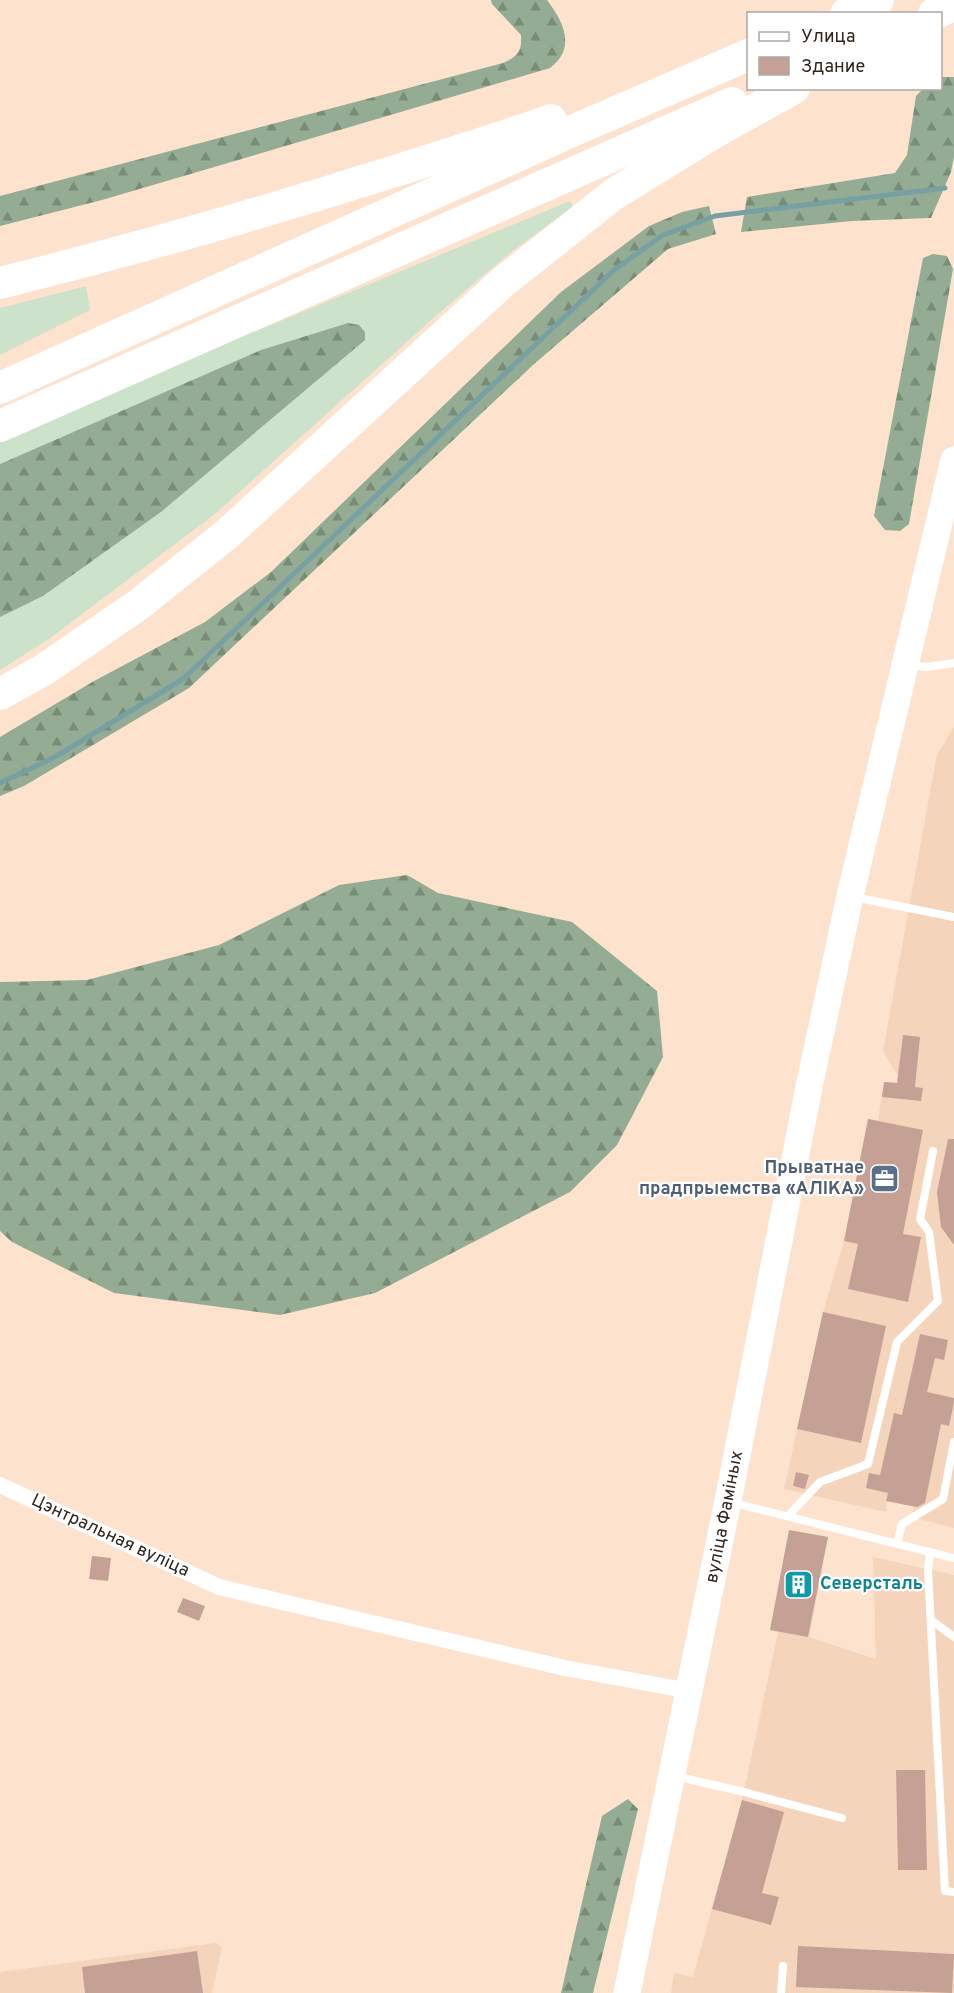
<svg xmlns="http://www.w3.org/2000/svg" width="954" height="1993" font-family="Overpass,sans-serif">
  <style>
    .built { fill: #f5d4bc }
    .grass { fill: #cce2cb }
    .forest { fill: url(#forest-firs) }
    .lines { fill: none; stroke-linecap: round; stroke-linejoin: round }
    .stream { stroke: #76a0a3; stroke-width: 5 }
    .building { fill: #c4a194 }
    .lane { stroke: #fff; stroke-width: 8 }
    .street { stroke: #fff; stroke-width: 16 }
    .primary { stroke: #fff; stroke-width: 27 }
    .highway { stroke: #fff; stroke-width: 32 }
    .labels { text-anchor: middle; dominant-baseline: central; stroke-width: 4.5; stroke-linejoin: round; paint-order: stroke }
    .service-label { font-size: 18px; font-weight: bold; fill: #4e5e75; stroke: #fff; text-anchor: end }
    .street-label { font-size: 18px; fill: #30261f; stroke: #fff }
    .culture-label { font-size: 18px; font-weight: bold; fill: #0d838f; stroke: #fff; text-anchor: start }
  </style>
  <defs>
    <pattern id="forest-firs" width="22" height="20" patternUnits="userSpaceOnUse" patternTransform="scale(1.5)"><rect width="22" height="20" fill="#93ac93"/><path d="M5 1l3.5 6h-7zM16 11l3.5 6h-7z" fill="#788c77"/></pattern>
  </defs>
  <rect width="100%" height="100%" fill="#fde3ce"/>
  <path class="built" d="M954,727V1528L912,1517L914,1507L887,1501L886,1512L784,1489L823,1312L844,1241L868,1119L878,1120L884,1082L897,1083L898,1076L883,1051L937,754Z
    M789,1530L828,1537L809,1637L876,1659L873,1557L954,1575V1993H671L674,1973L693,1977L742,1800L778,1632L770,1630Z
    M216,1943L222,1947L212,1993H0V1972Z"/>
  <path class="grass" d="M570,201L573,207L511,252L438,314L215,514L49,639L0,670V617L43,596L161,512L364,340L348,323L261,350L0,464V442L133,382Z
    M86,286L90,310L0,355V308Z"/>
  <path class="forest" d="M491,0H547C563,21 577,48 550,68L102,200L0,226V196L503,63C518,56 522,52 521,35L492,4Z
    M941,77H954V156L951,172L931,218L852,221L741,232L747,197L895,173L907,155L916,96L923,89L940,88Z
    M709,206L716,234L668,249L533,365L189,688L24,786L0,796V737L94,681L205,622L271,572L561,292L649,226L682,212Z
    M933,254L947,256L953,269L909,524L900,531L885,530L874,516L923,258Z
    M348,323L359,325L365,332V340L161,512L43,596L0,617V464L261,350Z
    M407,875L438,893L572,922L657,991L663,1057L617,1145L570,1192L375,1293L280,1315L114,1293L12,1242L0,1231V982L87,980L219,945L339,885Z
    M628,1799L638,1809L593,1993H561L602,1816Z"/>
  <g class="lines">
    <path class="stream" d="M0,783L55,757L183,679L614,270L663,235L715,216L945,188"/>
  </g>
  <path class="building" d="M903,1035L920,1037L915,1087L923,1088L921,1101L882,1097L884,1082L897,1083Z
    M868,1119L923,1130L903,1234L921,1237L908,1302L848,1289L858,1244L844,1241Z
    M948,1139H954V1245L941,1227L937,1192Z
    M823,1312L886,1326L861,1443L797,1429Z
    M920,1334L948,1340L944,1360L935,1358L927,1392L954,1398V1402L949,1426L941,1424L925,1503L917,1507L886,1501L888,1493L866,1488L869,1473L880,1475L894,1413L902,1415Z
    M796,1472L809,1475L805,1489L793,1486Z
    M789,1530L828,1537L808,1637L770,1630Z
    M92,1556L111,1558L108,1581L89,1579Z
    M183,1598L205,1606L199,1621L177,1612Z
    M896,1770H925L927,1870H898Z
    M742,1800L784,1812L762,1893L779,1897L771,1925L712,1909Z
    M798,1946L954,1954L952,1993L796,1987Z
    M197,1951L203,1993H85L82,1967Z"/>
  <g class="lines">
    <path class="lane" d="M910,665L927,667L954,663
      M854,897L954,917
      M730,1502L954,1558
      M788,1516L820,1482L868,1464L897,1342L938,1301L929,1232L920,1219L933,1151
      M897,1544L902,1524L943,1499L954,1442
      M930,1552L928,1570L945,1891L954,1892
      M931,1620L954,1637
      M675,1776L744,1792L842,1818
      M781,1993L783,1966"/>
    <path class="street" d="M0,1485L219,1587L565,1668L690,1691"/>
    <path class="primary" d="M627,1993L728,1501L809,1087L850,896L954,460"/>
    <path class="highway" d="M846,14L878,0
      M934,14L954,5
      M0,283C129,251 256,215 382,175C439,157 496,140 551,120
      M0,388L579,128L748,55
      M0,426L732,103
      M0,694L45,669L138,605L227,534L503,282L614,194L715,132L794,88"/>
  </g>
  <defs>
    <symbol id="office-square" viewBox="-11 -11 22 22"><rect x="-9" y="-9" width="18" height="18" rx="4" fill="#5c6f8a" stroke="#fff"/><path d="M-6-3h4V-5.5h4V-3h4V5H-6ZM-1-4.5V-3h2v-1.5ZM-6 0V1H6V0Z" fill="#fff"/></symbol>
    <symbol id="building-square" viewBox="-11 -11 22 22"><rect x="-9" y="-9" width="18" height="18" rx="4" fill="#0f9aa8" stroke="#fff"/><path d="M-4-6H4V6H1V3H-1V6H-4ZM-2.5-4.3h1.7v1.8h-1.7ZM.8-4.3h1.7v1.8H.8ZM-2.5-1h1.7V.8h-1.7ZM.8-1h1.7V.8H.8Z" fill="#fff"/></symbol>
  </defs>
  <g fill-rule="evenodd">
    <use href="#office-square" x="868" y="1162" width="33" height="33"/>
    <use href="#building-square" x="782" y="1568" width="33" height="33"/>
  </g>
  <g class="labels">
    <g class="service-label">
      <text x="864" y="1168">Прыватнае<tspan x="864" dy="21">прадпрыемства «АЛІКА»</tspan></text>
    </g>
    <g class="street-label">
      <text transform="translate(725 1517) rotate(-79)">вуліца Фаміных</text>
      <text transform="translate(110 1536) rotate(25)">Цэнтральная вуліца</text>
    </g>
    <g class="culture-label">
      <text x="820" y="1584">Северсталь</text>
    </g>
  </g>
  <rect x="747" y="12" width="195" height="78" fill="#ffffff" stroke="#aca8a5" stroke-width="1.5"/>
  <rect x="759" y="32" width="30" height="9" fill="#ffffff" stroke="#aca8a5" stroke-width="1.5"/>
  <text x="801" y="42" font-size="18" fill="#30261f">Улица</text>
  <rect x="759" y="57" width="30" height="18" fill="#c4a194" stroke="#aca8a5" stroke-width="1.5"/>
  <text x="801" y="72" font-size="18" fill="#30261f">Здание</text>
</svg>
